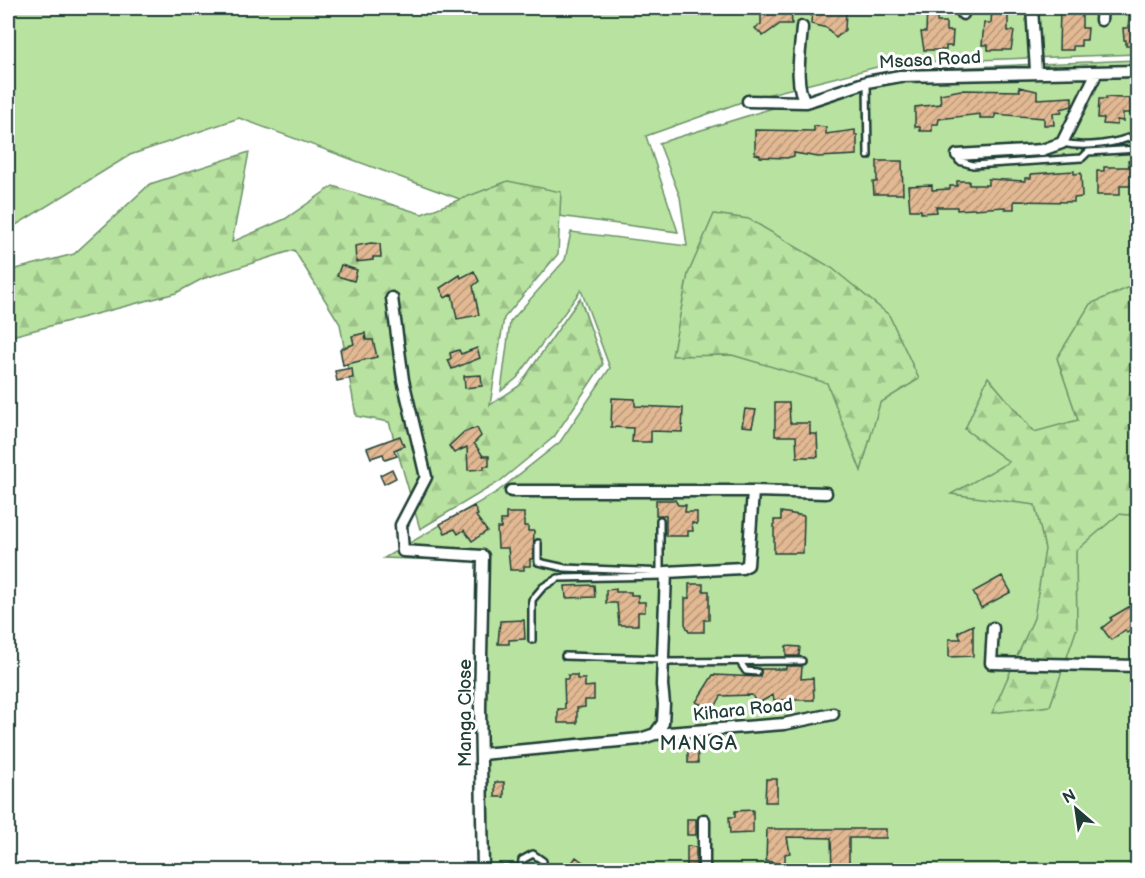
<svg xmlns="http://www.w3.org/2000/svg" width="1145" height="878" font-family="'Balsamiq Sans',sans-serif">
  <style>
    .grass { fill: #b8e29f; stroke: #6c906a; stroke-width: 1.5 }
    .forest { fill: url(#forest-firs); stroke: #6c906a; stroke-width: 1.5 }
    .building { fill: url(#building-hatch); stroke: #1f3d34; stroke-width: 1.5 }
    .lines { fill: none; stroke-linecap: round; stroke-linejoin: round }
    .lane-casing { stroke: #1f3d34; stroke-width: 10 }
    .street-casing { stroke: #1f3d34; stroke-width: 15 }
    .lane { stroke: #fff; stroke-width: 5 }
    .street { stroke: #fff; stroke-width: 10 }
    .labels { text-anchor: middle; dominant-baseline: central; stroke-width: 6; stroke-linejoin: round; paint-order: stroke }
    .street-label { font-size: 18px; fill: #1f3d34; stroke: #fff }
    .neighbourhood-label { font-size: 20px; letter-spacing: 1.5px; fill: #1f3d34; stroke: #fff }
  </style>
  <defs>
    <pattern id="forest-firs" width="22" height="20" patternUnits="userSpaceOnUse" patternTransform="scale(1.5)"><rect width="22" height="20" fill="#b8e29f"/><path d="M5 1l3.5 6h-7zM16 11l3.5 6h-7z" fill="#9ec38a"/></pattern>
    <pattern id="building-hatch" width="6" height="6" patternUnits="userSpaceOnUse" patternTransform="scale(1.5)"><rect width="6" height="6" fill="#e3b993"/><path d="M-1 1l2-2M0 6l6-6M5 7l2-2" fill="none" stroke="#b79879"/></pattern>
  </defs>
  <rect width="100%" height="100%" fill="#fff"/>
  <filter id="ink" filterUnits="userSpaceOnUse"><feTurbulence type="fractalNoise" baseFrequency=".0167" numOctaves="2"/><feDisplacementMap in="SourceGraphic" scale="12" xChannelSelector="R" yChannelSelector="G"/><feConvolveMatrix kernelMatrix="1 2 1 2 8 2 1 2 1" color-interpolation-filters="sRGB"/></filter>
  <g filter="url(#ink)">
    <path class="grass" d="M8,8H1137V54L893,63L750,99L646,136L678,232L476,205L239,118L130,155L8,230Z
      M1137,60V870H488L477,561L384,558L497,492L560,442L610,368L581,290L517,378L501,391L510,322L565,260L571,232L687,246L680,197L659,143L897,70Z"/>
    <path class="forest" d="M249,152L232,242L285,219L333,186L422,214L508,181L561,192L558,254L504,318L490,405L519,386L580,298L603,364L554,437L499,482L420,529L389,422L356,416L340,324L294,250L202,279L176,293L8,337V271L74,254L150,184Z
      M714,214L749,219L832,268L889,315L919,379L880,403L861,471L827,383L732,355L672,356L688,274Z
      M1137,284V516L1119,514L1076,551L1077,628L1050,706L992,713L1034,618L1045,549L1035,505L951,494L1009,462L965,429L988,377L1034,432L1078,420L1057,358L1090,304Z"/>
    <path class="building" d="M791,8L792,24H780L763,36L755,28L761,24V9Z
      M831,8L846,10L845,30L836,38L827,28L811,24L812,9Z
      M927,8H938L937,22H946V31H953L952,46H946V50H924L921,32H926Z
      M992,8H1008V31H1014L1011,50H988V45H982L984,23H991Z
      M1060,8H1082V28H1088L1087,40H1081V46H1073V50H1059Z
      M1130,8H1137V46H1126V40H1124L1123,28H1128Z
      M1019,87L1037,91V99L1072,97V106L1061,109L1062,112L1053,113L1054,125H1044V118L995,114V118H980V114L939,119L938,124H932V131H920V127H915V107L941,104L940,94L961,90L1020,91Z
      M1106,97L1137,99V113H1123V121L1117,120V125L1103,124L1104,118H1098L1099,99H1106Z
      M814,126L826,127V134L855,130V135H857V155L818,157L794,153V156L787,158L760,157V155L755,154V130L814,131Z
      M1137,160V186H1120V195H1097V171H1104V167H1129L1128,161Z
      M877,161H902L903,194H874L873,182H877Z
      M1074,171V174L1081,173L1082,197L1074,198V202L1014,201V209H1005V207L957,210V207H936L937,212L921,213V210H910L908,186L932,185V190L950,189V186H957V181H969V185H988V179L1025,181V178H1031V174Z
      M371,243L380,244L381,257H373V260L356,262L355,246Z
      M341,265L357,270L354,281L337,276Z
      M474,271L479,281L473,286L479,315L457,319L452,294L445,298L440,288L460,275L461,278Z
      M365,333L366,340H373L377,357L343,365L340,349L354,344L352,336Z
      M477,348L480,358L452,369L448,360L451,358L450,353L459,350L461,354Z
      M352,368L353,378L337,381L335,371Z
      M481,375L482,386L465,388L464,376Z
      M612,398L635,399V406L683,408L682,432L651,431V442H632L633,428L611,427Z
      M775,403H789L790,423H810V434H817L818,457H797L796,436H775Z
      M745,409L756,410L752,427L742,426Z
      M477,428L481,436L474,443L483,456H489V466H484V469L468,470L467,447L454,453L449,446L464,432Z
      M400,436L404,446L394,450L397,456L385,460L383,454L371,458L367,448Z
      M392,469L396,478L384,484L380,475Z
      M656,500H675L678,505H686L685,512H697V524L692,523L693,531H688V536H666V515H656Z
      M474,506L478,515L476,516L487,531L472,541L464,530L458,534L455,529L445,533L440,524Z
      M781,512L804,516L803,553H774V520H781Z
      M506,513H524V526H528V531H534L533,559H530V566H524V570H510L508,548H498L497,528H501V520H506Z
      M1002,576L1011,592L981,608L973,592Z
      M689,584H703V591H709V620H704V632H689L685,624V598H689Z
      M594,585L595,597L566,598L565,586Z
      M616,589V592H631V595H638V602H645V612H638V625H619L617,603H606V590Z
      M1137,602V625L1127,633L1125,630L1111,640L1102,628L1112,620L1110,618Z
      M524,620L525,639L509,640V644H498L500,621Z
      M973,625V656L949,657V639H961L958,632Z
      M786,646L800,647L799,656H786Z
      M786,666H802L801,679L813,678L814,700H774L773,695L757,704L752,695L721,696L713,711L696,702L713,675L760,677L761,669H786Z
      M568,675H577V679H585V687L594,686V700H585V707L577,708V723H558V709H565L564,679H568Z
      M688,745H697L698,763H688Z
      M766,779H777V802H765Z
      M495,782H504V797H495Z
      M753,810V833L730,834L729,817H735V811Z
      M687,819H696V835H687Z
      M767,829H886V838H849V870H832L831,838L787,837L790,853L785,854V868L773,867V862L766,861Z
      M687,846L696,847V866H687Z
      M576,857L594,870H567Z"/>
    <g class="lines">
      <defs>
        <path id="lane" d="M867,83L868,156
          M1062,143C1085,148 1117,144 1138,134
          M957,155L959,161L973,165L1082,158L1088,152L1138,149
          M660,520V571
          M538,543V562L565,568L666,572
          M532,640V600L543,587L558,578L665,576
          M565,656L662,659
          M663,662L802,661
          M740,662L746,671L757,672
          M483,870L520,868
          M521,870L522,860L533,854L543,861V870"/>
        <path id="street" d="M1032,8L1036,71
          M963,14V8
          M1101,20L1102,8
          M802,27C801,47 793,87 806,102L867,82L900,76L1138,71
          M748,101L806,102
          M957,155L1042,150L1062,143L1097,72
          M392,298L403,380L426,477L401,525L403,551L483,556L480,708L483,870
          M511,491H753
          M993,628L991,663L1138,666
          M655,734L784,724L833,714
          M482,754L640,739L655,734L663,723L664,704L662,685L666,572L742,568L748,565L753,491L826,493
          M704,820V870"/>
      </defs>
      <use href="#lane" class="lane-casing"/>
      <use href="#street" class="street-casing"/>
      <use href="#lane" class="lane"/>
      <use href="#street" class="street"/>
    </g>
  </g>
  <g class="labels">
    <g class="street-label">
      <text transform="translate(930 60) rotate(-3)">Msasa Road</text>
      <text transform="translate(743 710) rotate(-6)">Kihara Road</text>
      <text transform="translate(465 713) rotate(-90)">Manga Close</text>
    </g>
    <g class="neighbourhood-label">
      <text x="699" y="744">MANGA</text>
    </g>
  </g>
  <rect width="1145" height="878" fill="none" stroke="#fff" stroke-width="30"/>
  <rect x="15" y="15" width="1115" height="848" fill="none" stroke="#1f3d34" stroke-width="2" filter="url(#ink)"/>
  <g transform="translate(1076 809) rotate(331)" stroke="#ffffff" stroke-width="4.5" paint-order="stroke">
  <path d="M0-4.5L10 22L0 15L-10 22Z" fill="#1f3d34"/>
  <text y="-9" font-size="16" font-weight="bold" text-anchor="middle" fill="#1f3d34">N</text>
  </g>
</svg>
